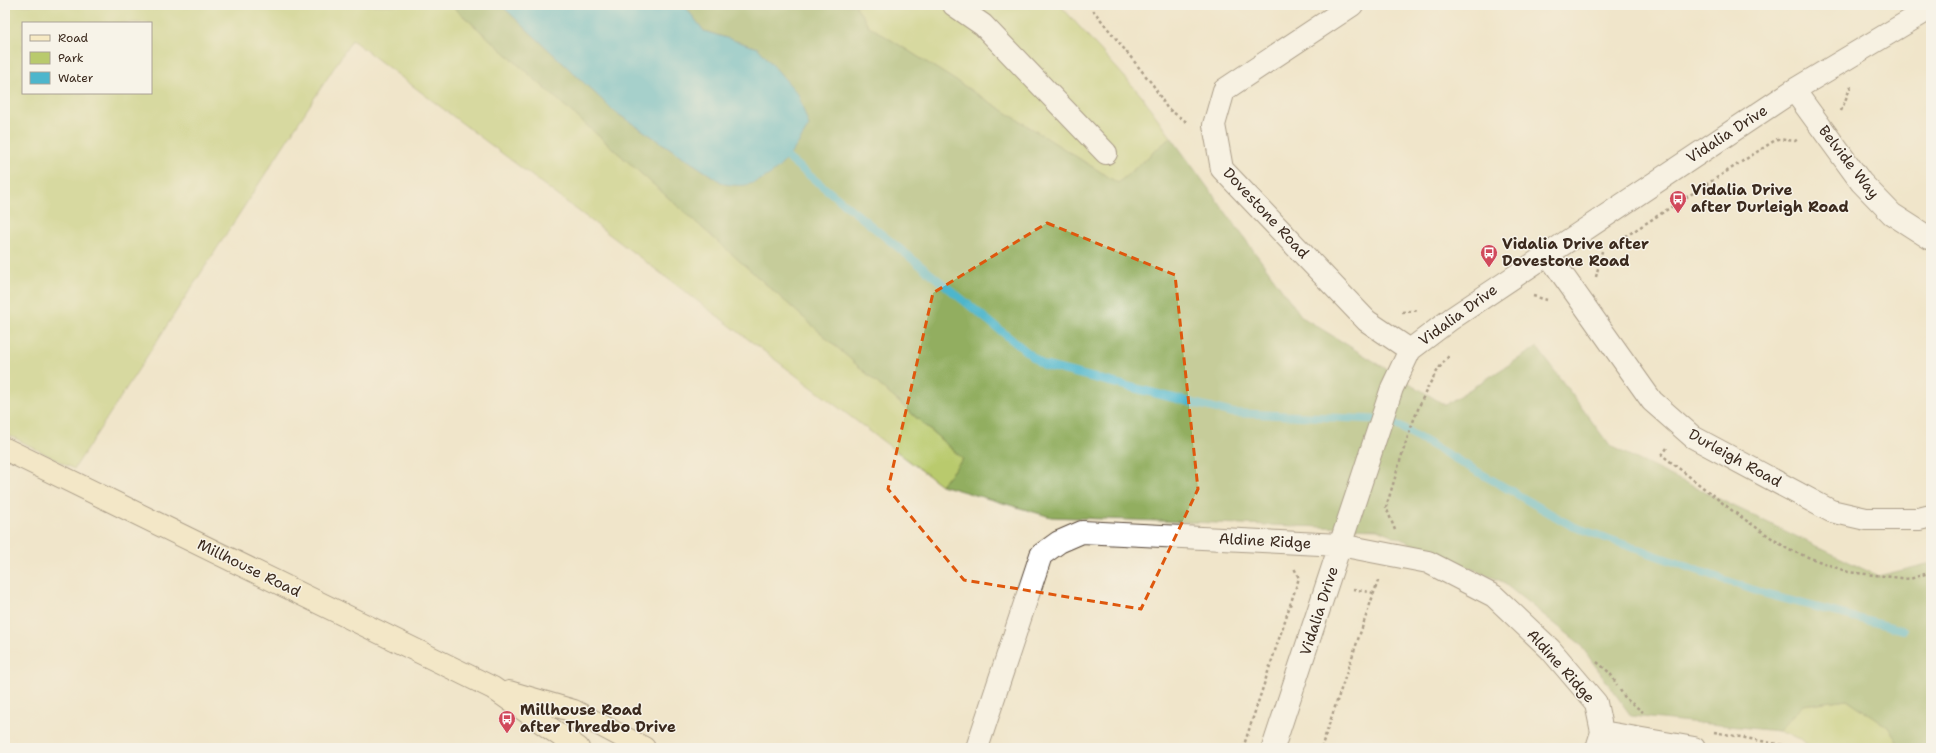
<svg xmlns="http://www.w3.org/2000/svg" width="1936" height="753" font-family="'Shantell Sans',sans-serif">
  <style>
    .green { fill: #b9ca6d; stroke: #7a7a46; fill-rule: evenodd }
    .forest { fill: #92ae60; stroke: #666c3f }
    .water { fill: #4eb6cc; stroke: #447075 }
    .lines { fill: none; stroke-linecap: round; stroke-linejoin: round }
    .stream { stroke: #4eb6cc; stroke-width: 8 }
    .street-casing { stroke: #564638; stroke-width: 24 }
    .secondary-casing { stroke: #564638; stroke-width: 24 }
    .path { stroke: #564638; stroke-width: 2.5; stroke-dasharray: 3 3; stroke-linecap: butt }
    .street { stroke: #fff; stroke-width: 22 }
    .secondary { stroke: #f6e9c3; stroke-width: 22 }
    .marked { fill: none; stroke: #df570d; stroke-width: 3; stroke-dasharray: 8 5; stroke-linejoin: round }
    .labels { text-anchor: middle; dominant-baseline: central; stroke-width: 3; stroke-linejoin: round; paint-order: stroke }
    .street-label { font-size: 15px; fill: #3b2a1e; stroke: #f7f3e8 }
    .poi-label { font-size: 15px; font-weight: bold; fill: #3b2a1e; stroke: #f7f3e8; text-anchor: start }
  </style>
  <rect width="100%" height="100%" fill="#f7f3e8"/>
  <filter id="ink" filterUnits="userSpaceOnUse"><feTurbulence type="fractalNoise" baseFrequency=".025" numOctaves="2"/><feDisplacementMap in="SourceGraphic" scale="8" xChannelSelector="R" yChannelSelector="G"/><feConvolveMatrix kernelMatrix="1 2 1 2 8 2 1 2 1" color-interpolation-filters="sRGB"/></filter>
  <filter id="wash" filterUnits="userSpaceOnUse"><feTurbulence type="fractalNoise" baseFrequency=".012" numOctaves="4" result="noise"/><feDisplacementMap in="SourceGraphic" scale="16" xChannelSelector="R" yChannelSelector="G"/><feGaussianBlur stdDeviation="0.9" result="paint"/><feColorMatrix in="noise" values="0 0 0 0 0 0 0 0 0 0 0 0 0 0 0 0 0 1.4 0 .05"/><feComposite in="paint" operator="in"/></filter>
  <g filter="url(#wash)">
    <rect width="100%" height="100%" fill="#f0e5ca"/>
    <path class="green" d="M5,5H451L963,459L941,485L352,40L74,469L5,433ZM23,23H151V93H23Z
      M855,5H1060L1140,94L1171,137L1118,183L869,26Z
      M1847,699L1888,727L1901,748H1810L1801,739L1778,731L1803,705Z"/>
    <path class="forest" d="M451,5H501L615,112L724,184L758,48L704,31L684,5H855L869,26L1118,183L1171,137L1302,317L1445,405L1537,347L1610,446L1878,576L1931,563V748H1901L1888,727L1847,699L1803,705L1778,731L1631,716L1579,643L1501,581L1377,529L1051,517L941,485L963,459Z"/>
    <path class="water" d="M501,5H684L704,31L758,48L798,94L809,126C793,152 778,178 746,185C740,186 731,185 724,184L615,112Z"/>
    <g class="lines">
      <path class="stream" d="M789,159L1043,365L1233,413L1388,420L1572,526L1762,593L1903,630"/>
    </g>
  </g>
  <g filter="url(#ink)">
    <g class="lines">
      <defs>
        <path id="street" d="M954,5L983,25L1106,153
          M1352,5L1224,90L1214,125L1222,169L1367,321L1410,350
          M1794,90L1861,182L1892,214L1931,239
          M1547,253L1652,401L1693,437L1831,511L1866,519H1919L1931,516
          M1602,732L1694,748
          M977,748L1041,555L1059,542L1082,532L1340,545L1428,562L1494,596L1550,649L1596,703L1602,732L1597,748
          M1273,748L1392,388L1410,350L1451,319L1794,90L1921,14L1929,5"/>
        <path id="secondary" d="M5,449L493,688L578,748
          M509,692L574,711L644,748"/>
      </defs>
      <use href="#street" class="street-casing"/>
      <use href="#secondary" class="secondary-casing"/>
      <path class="path" d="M1089,5L1153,85L1167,108L1188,123
        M1841,111L1851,86
        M1620,240L1777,139L1795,141L1798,139
        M1596,277L1602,251
        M1533,296L1547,300
        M1402,312L1419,310
        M1667,448L1662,455L1734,512L1789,550L1848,572L1910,579L1931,572
        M1395,530L1386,507C1400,464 1418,387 1450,355
        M1353,589L1374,593
        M1597,662L1610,673L1617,685
        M1620,690L1626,699L1643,712
        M1714,732L1782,745L1790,748
        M1243,748L1299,578L1294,568
        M1321,748L1379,578"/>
      <use href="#street" class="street"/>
      <use href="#secondary" class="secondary"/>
    </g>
  </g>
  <path d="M0 0H1936V753H0ZM1047,223L1175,275L1198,489L1141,609L964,580L888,489L933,293Z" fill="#f0e5ca" fill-opacity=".55" fill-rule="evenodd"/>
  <path class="marked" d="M1047,223L1175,275L1198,489L1141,609L964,580L888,489L933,293Z"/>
  <defs>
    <symbol id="bus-pin" viewBox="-11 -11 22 30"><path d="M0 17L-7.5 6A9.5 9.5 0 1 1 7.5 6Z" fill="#d1495b" stroke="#f7f3e8"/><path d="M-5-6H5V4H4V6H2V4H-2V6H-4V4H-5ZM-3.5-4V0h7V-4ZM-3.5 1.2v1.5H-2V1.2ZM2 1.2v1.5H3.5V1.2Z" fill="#fff"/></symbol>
  </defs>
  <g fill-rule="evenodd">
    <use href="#bus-pin" x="1668" y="189" width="20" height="27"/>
    <use href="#bus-pin" x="1479" y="243" width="20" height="27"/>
    <use href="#bus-pin" x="497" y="709" width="20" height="27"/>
  </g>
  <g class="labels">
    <g class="street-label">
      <text transform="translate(1727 134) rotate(-33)">Vidalia Drive</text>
      <text transform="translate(1849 162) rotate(52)">Belvide Way</text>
      <text transform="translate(1266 213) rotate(47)">Dovestone Road</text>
      <text transform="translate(1458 315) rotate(-36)">Vidalia Drive</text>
      <text transform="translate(1735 458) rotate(29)">Durleigh Road</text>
      <text transform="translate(1265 541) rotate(3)">Aldine Ridge</text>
      <text transform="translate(249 568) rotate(26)">Millhouse Road</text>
      <text transform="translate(1319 611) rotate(-72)">Vidalia Drive</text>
      <text transform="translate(1561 666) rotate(48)">Aldine Ridge</text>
    </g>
    <g class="poi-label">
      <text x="1691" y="190">Vidalia Drive<tspan x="1691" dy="17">after Durleigh Road</tspan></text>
      <text x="1502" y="244">Vidalia Drive after<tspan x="1502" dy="17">Dovestone Road</tspan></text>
      <text x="520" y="710">Millhouse Road<tspan x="520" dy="17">after Thredbo Drive</tspan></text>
    </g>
  </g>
  <rect width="1936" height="753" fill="none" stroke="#f7f3e8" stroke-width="20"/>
  <rect x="22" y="22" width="130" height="72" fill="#f7f3e8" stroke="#aca397"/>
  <rect x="30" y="35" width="20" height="6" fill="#f6e9c3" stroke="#aca397"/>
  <text x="58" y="42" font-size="12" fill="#3b2a1e">Road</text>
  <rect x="30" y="52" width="20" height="12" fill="#b9ca6d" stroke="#aca397"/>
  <text x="58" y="62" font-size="12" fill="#3b2a1e">Park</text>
  <rect x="30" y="72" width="20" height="12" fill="#4eb6cc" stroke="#aca397"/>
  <text x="58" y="82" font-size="12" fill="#3b2a1e">Water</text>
</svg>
